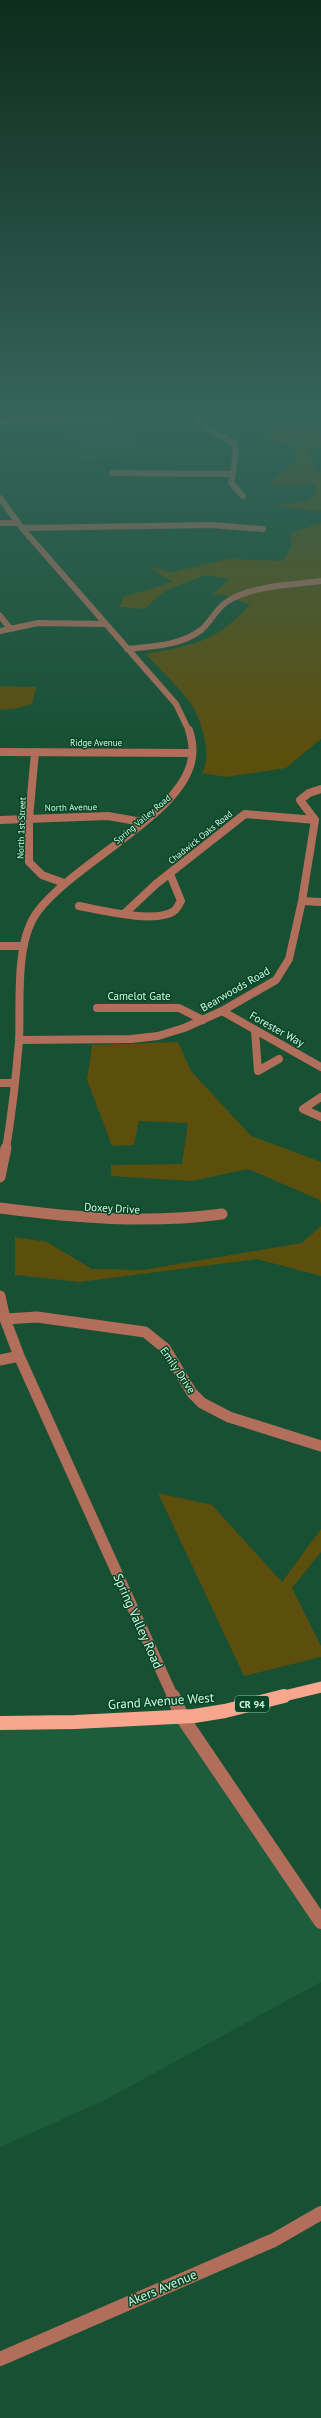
<svg xmlns="http://www.w3.org/2000/svg" width="321" height="2418" font-family="'PT Sans',sans-serif">
  <style>
    .built { fill: #1d5d3c }
    .green { fill: #5c4f0d }
    .lines { fill: none; stroke-linecap: round; stroke-linejoin: round }
    .minor-far3 { stroke: #b16e5a; stroke-width: 6 }
    .minor-far2 { stroke: #b16e5a; stroke-width: 8 }
    .minor-far1 { stroke: #b16e5a; stroke-width: 11 }
    .minor { stroke: #b16e5a; stroke-width: 14 }
    .major-far1 { stroke: #f8a68e; stroke-width: 11 }
    .major { stroke: #f8a68e; stroke-width: 14 }
    .labels { text-anchor: middle; dominant-baseline: central; stroke-width: 3; stroke-linejoin: round; paint-order: stroke }
    .far-street-label { font-size: 9px; fill: #d4f8e1; stroke: #074529 }
    .shield { fill: #074529; stroke: #96c2aa; stroke-width: 1 }
    .shield-label { font-size: 10px; font-weight: bold; fill: #d4f8e1 }
    .street-label { font-size: 11px; fill: #d4f8e1; stroke: #074529 }
    .near-street-label { font-size: 13px; fill: #d4f8e1; stroke: #074529 }
  </style>
  <rect width="100%" height="100%" fill="#175033"/>
  <path class="built" d="M122,417L150,456L83,461L56,421Z
    M182,1717L321,1923V1982L103,2101L0,2147V1719Z"/>
  <path class="green" d="M300,424L321,431V446H308L315,472H321V511L273,506L307,501L315,496L316,485H269L298,458L294,444L268,442L269,428Z
    M321,523V739L286,768L226,777L202,773C212,755 203,728 195,710C189,697 157,666 146,654C195,645 215,642 250,605L227,596L213,594L230,579L206,575L166,590L144,609L120,607L123,597L173,582L147,566L172,572L228,559L283,561L292,545L290,533Z
    M0,686L36,687L32,704L13,709L0,710Z
    M178,1042L191,1071L251,1136L321,1162V1204L320,1200L248,1169L192,1181L111,1176V1165L182,1164L188,1123L139,1121L134,1145L112,1146L87,1080L92,1045Z
    M321,1226V1276L257,1259L80,1282L15,1275V1237L47,1242L92,1269L143,1270L302,1243Z
    M158,1493L212,1505L282,1582L321,1529V1552L292,1588L321,1646V1657L244,1676Z"/>
  <g class="lines">
    <path class="minor-far3" d="M194,413L203,426L234,443L236,452L231,483L243,496
      M0,422L149,413
      M112,473L231,474
      M0,498L22,528L176,704L189,731
      M0,523H18
      M22,528L211,525L263,529
      M0,616L9,627
      M0,631L38,623L106,624
      M127,649C152,646 180,646 201,630C211,622 216,608 228,601C255,585 291,585 321,581"/>
    <path class="minor-far2" d="M0,752L192,753
      M35,752L29,819V862L42,875L64,883
      M0,820L108,816L142,822
      M302,901L321,902
      M79,906C100,910 156,924 174,911C177,909 179,904 181,901L170,874
      M124,914L156,884L245,814L315,820
      M0,946H24
      M97,1008H179L203,1020
      M222,1011L321,1067
      M255,1031L258,1071L279,1059
      M19,1040L131,1039L158,1036L184,1028L222,1011L276,980L289,959L302,901L315,820L300,800L309,793L321,789
      M0,1083H14
      M321,1097L303,1109L321,1117
      M6,1149C12,1113 16,1077 19,1041C21,1003 14,942 38,911C75,863 174,818 190,766C194,754 193,742 189,730"/>
    <path class="minor-far1" d="M0,1177L6,1148
      M0,1208C75,1218 147,1224 222,1214
      M0,1296L5,1319L19,1356L173,1697
      M5,1319L37,1317L145,1332L165,1348L192,1393L202,1403L229,1417L321,1446
      M0,1360L19,1356"/>
    <path class="minor" d="M173,1696L182,1717L321,1922
      M0,2359L274,2240L321,2213"/>
    <path class="major-far1" d="M280,1697L321,1687"/>
    <path class="major" d="M0,1723L75,1722L194,1716L225,1711L284,1696"/>
  </g>
  <linearGradient id="sky" x2="0" y2="1"><stop stop-color="#0d2c1c"/><stop offset="0.55" stop-color="#36645b"/><stop offset="1" stop-color="#36645b" stop-opacity="0"/></linearGradient>
  <rect width="321" height="752" fill="url(#sky)"/>
  <g class="labels">
    <g class="far-street-label">
      <text x="96" y="742">Ridge Avenue</text>
      <text transform="translate(71 807) rotate(-1)">North Avenue</text>
      <text transform="translate(142 819) rotate(-40)">Spring Valley Road</text>
      <text transform="translate(21 828) rotate(-88)">North 1st Street</text>
      <text transform="translate(200 837) rotate(-39)">Chadwick Oaks Road</text>
    </g>
    <rect class="shield" x="235" y="1696" width="34" height="16" rx="3"/>
    <g class="shield-label">
      <text x="252" y="1704">CR 94</text>
    </g>
    <g class="street-label">
      <text transform="translate(235 989) rotate(-30)">Bearwoods Road</text>
      <text x="139" y="996">Camelot Gate</text>
      <text transform="translate(277 1029) rotate(29)">Forester Way</text>
      <text transform="translate(112 1208) rotate(3)">Doxey Drive</text>
      <text transform="translate(178 1370) rotate(56)">Emily Drive</text>
    </g>
    <g class="near-street-label">
      <text transform="translate(138 1621) rotate(66)">Spring Valley Road</text>
      <text transform="translate(161 1701) rotate(-4)">Grand Avenue West</text>
      <text transform="translate(162 2288) rotate(-23)">Akers Avenue</text>
    </g>
  </g>
</svg>
